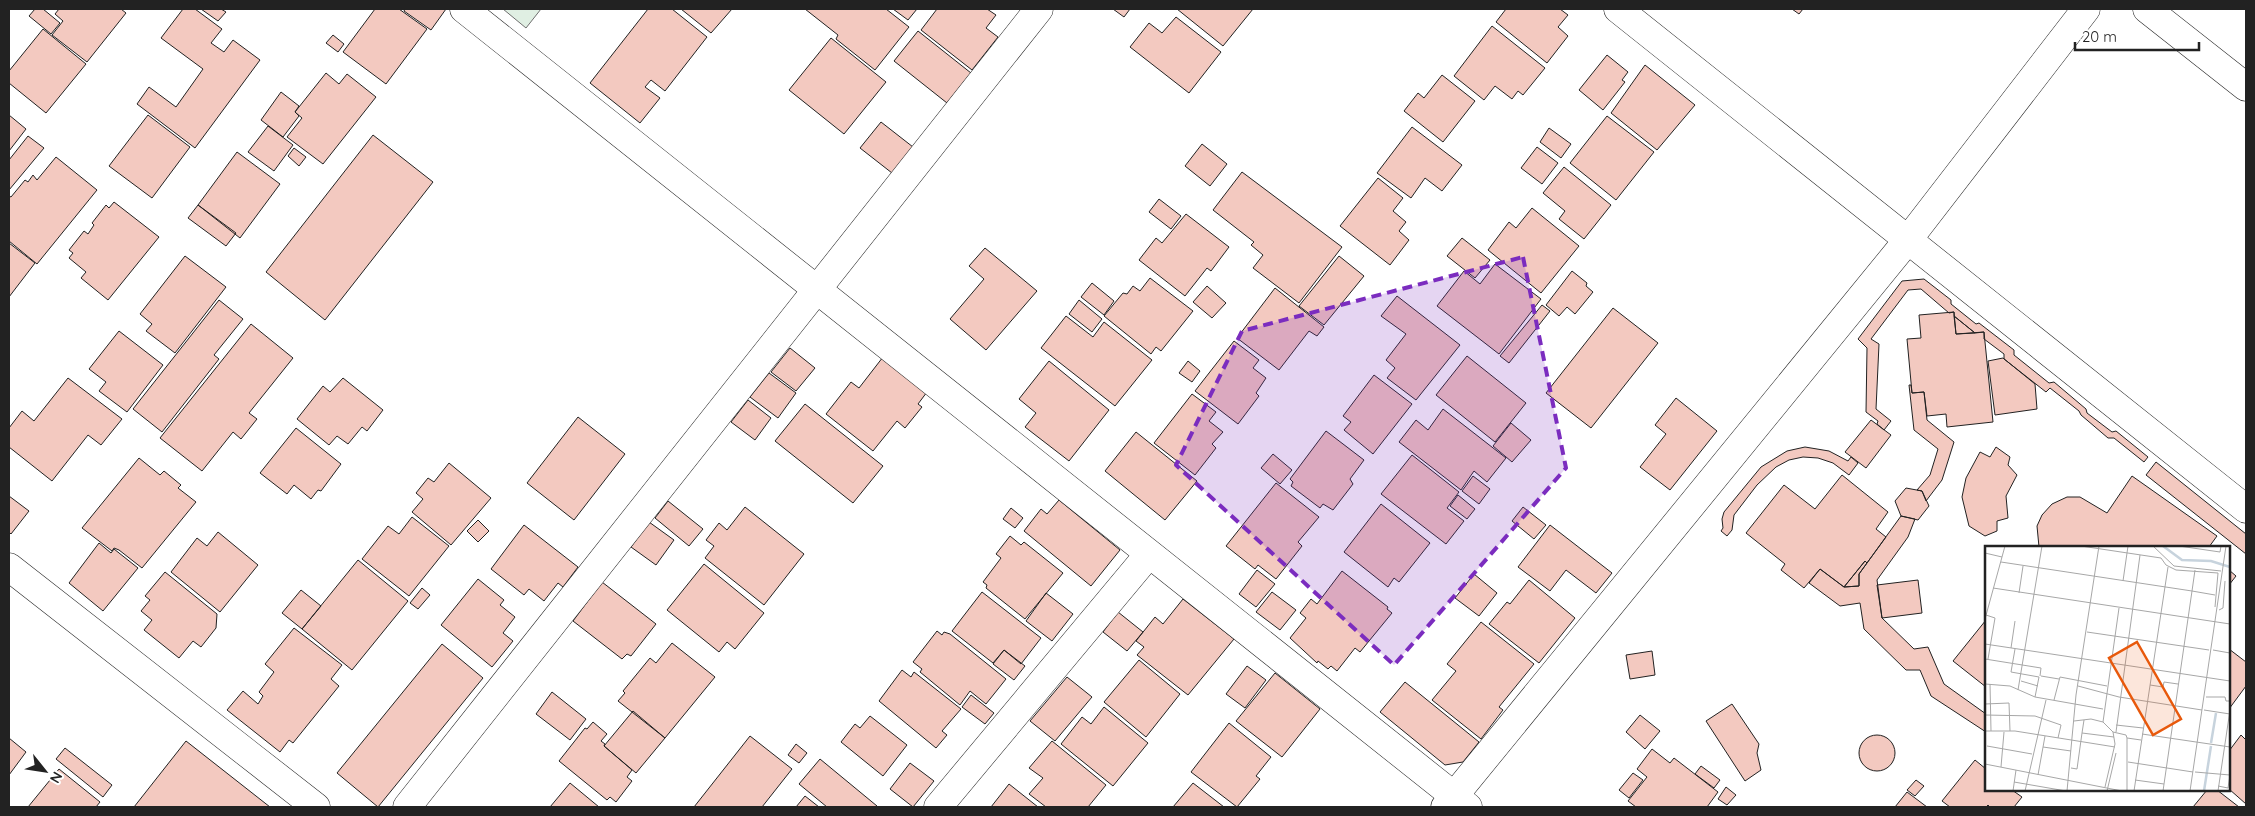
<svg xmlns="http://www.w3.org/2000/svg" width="2255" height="816" font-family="Quicksand,sans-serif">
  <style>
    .green { fill: #e0efe3; stroke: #6f6f6f }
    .building { fill: #f3c9c0; stroke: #222 }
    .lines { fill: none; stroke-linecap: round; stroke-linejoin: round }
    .minor-casing { stroke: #222; stroke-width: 29 }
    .minor { stroke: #fff; stroke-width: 28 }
    .marked { fill: #7b2cbf; fill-opacity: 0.2; stroke: #7b2cbf; stroke-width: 4; stroke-dasharray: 10 6; stroke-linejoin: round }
    .inset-river { fill: none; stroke: #c7d3dd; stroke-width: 2.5 }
    .inset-road { fill: none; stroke: #a7a7a7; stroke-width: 1 }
    .view { fill: #e8590c; fill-opacity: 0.15; stroke: #e8590c; stroke-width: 2.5 }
    .inset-edge { fill: none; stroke: #222; stroke-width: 2.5 }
  </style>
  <rect width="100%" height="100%" fill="#fff"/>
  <path class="green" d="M503,9H541L526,28Z"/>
  <path class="building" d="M35,9H43L60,23L51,34L29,16Z
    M59,9H121L126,13L87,62L52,35L63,21L55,14Z
    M183,9H195L222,29L211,43L224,52L233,40L260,60L195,148L137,104L149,87L176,107L203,69L161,38Z
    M201,9H221L226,12L218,21Z
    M375,9H399L427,29L386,84L343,52Z
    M405,9H446L431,30L404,11Z
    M648,9H672L707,37L665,91L651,80L645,87L660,98L640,123L590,83Z
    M681,9H732L711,33Z
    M805,9H886L909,27L875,70L836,39L838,35Z
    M893,9H917L908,20Z
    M937,9H987L996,15L986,28L998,37L972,70L921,30Z
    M1113,9H1130L1124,17Z
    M1177,9H1253L1223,46Z
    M1506,9H1560L1568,15L1558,27L1568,36L1547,63L1496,22Z
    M1792,9H1803L1799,14Z
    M1176,17L1221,52L1189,93L1130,47L1149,23L1162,33Z
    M1492,26L1545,68L1523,95L1518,91L1512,99L1495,86L1484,100L1454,76Z
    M43,29L86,64L46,113L9,83V71Z
    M918,31L971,73L947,103L894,61Z
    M333,35L344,44L338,52L326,43Z
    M831,38L886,82L844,134L789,90Z
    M1607,55L1628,72L1622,80L1625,82L1603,110L1579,90Z
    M1645,65L1695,105L1657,150L1611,113Z
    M326,73L339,84L347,74L376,97L323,164L287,137L302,118L295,112Z
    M1442,75L1475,101L1443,142L1404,111L1418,93L1424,98Z
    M281,92L299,106L295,112L299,116L283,137L261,120Z
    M9,115L26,129L9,151Z
    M148,115L190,147L152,198L109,166Z
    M1607,116L1654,152L1616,200L1570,163Z
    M881,122L913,147L892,173L860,148Z
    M268,126L293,145L274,171L248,152Z
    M1412,127L1462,165L1442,191L1425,178L1411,198L1377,173Z
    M1549,128L1571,144L1561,158L1540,142Z
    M373,135L433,182L325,320L266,272Z
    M28,136L44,148L9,190V160Z
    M1202,144L1227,164L1210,186L1185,166Z
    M1537,147L1558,163L1542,184L1521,168Z
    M294,148L306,157L299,166L288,156Z
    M237,152L280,184L240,238L198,205Z
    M56,157L97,190L37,264L9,241V196L11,197L25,180L28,182L33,175L37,180Z
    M1564,167L1611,205L1584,239L1559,219L1565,211L1543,193Z
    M1242,172L1342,247L1299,303L1253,268L1263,255L1251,245L1254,242L1213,210Z
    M1378,178L1403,198L1393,211L1406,222L1399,231L1409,240L1390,265L1340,226Z
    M1159,199L1181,216L1171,229L1149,212Z
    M114,202L159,237L108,300L81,278L86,272L69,258L73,253L69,250L84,231L88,234L94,225L92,223L106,205L109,208Z
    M198,205L236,233L226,246L188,218Z
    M1532,208L1579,246L1541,293L1488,250L1509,222L1516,228Z
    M1186,214L1229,247L1211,271L1207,268L1185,296L1139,260L1156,238L1162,243Z
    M1462,238L1490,260L1475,278L1447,256Z
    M9,243L35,263L9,297Z
    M985,248L1037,291L986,350L950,319L984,279L969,266Z
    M185,256L226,287L175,353L146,331L152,324L140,314Z
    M1339,256L1364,276L1324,325L1299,306Z
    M1495,264L1541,299L1499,354L1437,306L1464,271L1480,284Z
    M1572,271L1587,283L1586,286L1593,292L1575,314L1567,307L1559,316L1546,305Z
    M1150,278L1193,311L1161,351L1156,347L1151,354L1104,316L1123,293L1127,294L1133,286L1140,291Z
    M1924,279L1951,300V304L1976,324L1979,323L2014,350V355L2049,383L2054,382L2086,409L2087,413L2112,432L2116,431L2148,457L2144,462L2114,438H2108L2081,415L2079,411L2050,388L2046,392L2004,359V354L1984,339V332L1975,333L1954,316V312L1949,313L1921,289L1908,290L1871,339L1879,344L1876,409L1891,421L1884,430L1877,424L1878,421L1866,412L1867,348L1858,339L1902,281Z
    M1092,283L1114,301L1104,315L1081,297Z
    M1207,286L1226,303L1212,318L1193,302Z
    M1275,288L1324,327L1317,336L1309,331L1279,370L1237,338Z
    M1397,296L1460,345L1416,400L1387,378L1395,368L1386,360L1406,334L1381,316Z
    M219,300L243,319L214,355L219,359L162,432L133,409Z
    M1079,300L1102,319L1092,332L1069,314Z
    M1542,305L1550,311L1509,363L1500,356Z
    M1613,308L1658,343L1591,428L1546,393Z
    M1954,312L1956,334L1984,332L1993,422L1947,427L1946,414L1927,416L1924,392L1912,393L1907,339L1921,338L1919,315Z
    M1066,316L1093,337L1104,322L1152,360L1115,406L1041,348Z
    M1954,316L1975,333L1956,334Z
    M251,324L293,358L249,413L257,419L241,439L233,432L202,471L160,438Z
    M119,331L163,365L127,412L99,391L106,382L89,369Z
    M1234,341L1259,360L1253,368L1266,378L1256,393L1259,396L1238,424L1195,391Z
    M790,348L815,368L796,391L771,372Z
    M1467,356L1526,403L1495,442L1436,395Z
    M883,357L927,392L918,404L922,407L905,428L897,421L873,451L826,414L851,382L859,388Z
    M2003,358L2035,384L2037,409L1995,415L1988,361Z
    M1049,361L1109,410L1069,461L1025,427L1036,413L1019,399Z
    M1188,361L1200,371L1192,382L1179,373Z
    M769,373L796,393L778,418L750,397Z
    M1374,375L1412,404L1373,454L1344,430L1351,422L1343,416Z
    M68,378L122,419L101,445L88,435L52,481L9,447V428L22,411L34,421Z
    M343,378L383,410L367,431L362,427L348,444L337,436L329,445L297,419L323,386L330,392Z
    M1909,385H1911L1912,393L1924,392L1927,420L1954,442L1942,480L1926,501L1922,491L1917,490L1930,475L1938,449L1914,430Z
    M1192,394L1216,412L1209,421L1223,432L1212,444L1216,448L1195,475L1154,443Z
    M1676,398L1717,431L1670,490L1640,467L1666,434L1655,425Z
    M748,400L771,418L755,440L731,422Z
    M805,404L883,466L853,503L775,441Z
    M1443,409L1506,458L1487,482L1474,471L1461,490L1399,442L1416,420L1428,430Z
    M578,417L625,454L574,520L527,483Z
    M1871,420L1891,435L1866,468L1845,452Z
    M1511,423L1531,440L1512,462L1493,446Z
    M296,428L341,464L321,491L318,490L311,499L294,485L287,494L260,473Z
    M1326,431L1364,460L1350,479L1353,484L1333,510L1323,504L1320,508L1291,486L1293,482L1290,479Z
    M1136,432L1197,481L1165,520L1105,471Z
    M1805,447L1829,451L1848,461L1851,457L1858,463L1849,475L1833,463L1818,458L1803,457L1789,460L1776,467L1757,485L1734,515L1732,530L1727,536L1721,531L1723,528L1722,519L1724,512L1761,467L1787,451Z
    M1996,447L2010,457L2008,465L2017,475L2006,496L2008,518L1997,521V531L1985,536L1969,526L1962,497L1966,478L1980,452L1990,457Z
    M1273,454L1292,470L1280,484L1261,468Z
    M1412,455L1459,492L1447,508L1464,521L1446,544L1381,494Z
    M139,458L160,475L164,471L181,485L178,488L196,502L142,568L119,550L114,548L112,551L82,528Z
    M2156,462L2246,534V554L2146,475Z
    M449,463L491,498L451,545L412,512L423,499L416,493L428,478L434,482Z
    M1842,475L1888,512L1876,529L1886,537L1867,563L1865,561L1844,587L1820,569L1804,588L1781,570L1785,564L1746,533L1784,485L1815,509Z
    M1473,476L1490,489L1479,504L1462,491Z
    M2132,476L2217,536L2209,547H2039L2037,526L2042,515L2052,504L2067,497H2080L2107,513Z
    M1276,483L1319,517L1298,542L1302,546L1276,579L1258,565L1255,569L1226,546Z
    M1906,488L1922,491L1929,506L1918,520L1901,516L1895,501Z
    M1458,495L1475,509L1467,519L1450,506Z
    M9,496L29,511L11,534L9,532Z
    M1059,500L1120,550L1091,586L1024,531L1041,509L1047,514Z
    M668,501L703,529L689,546L655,518Z
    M1381,504L1430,543L1399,582L1394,578L1388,587L1344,552Z
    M745,507L804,554L764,605L705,558L714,546L706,540L719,523L727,530Z
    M1523,507L1546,525L1534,539L1512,521Z
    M1011,508L1023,518L1015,528L1003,519Z
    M1901,516L1915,519L1908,537L1877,580L1882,618L1914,649L1928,647L1944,684L1986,714V732L1931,696L1920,670H1906L1864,629L1860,603L1840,606L1809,583L1820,569L1844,587L1859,586V574Z
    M412,517L449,546L409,596L362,559L388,526L399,534Z
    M478,520L489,531L478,542L467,531Z
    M649,522L674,540L656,565L631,547Z
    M524,525L578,567L563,587L558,583L544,601L529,589L524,595L491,569Z
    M1550,525L1612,573L1596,593L1566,570L1550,591L1518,567Z
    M218,532L258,565L220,612L171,572L197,538L207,546Z
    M1010,536L1021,545L1024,542L1063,573L1025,619L986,588L987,585L983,582L1001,558L996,554Z
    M99,543L111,553L114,549L138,568L103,611L69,583Z
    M358,560L408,601L352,670L302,629Z
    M1865,561L1867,563L1859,574V586L1844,587Z
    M704,564L764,613L735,649L727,642L719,652L667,610Z
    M1257,570L1275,584L1256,607L1239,594Z
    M2229,570L2236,576L2229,585Z
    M1342,571L1388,607L1387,609L1392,613L1360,652L1355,648L1337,671L1331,666L1328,669L1318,661L1317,663L1290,638L1306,618L1300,613L1311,599L1317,604Z
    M165,572L217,614L216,628L201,647L193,641L179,658L144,630L152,620L141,611L150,600L145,596Z
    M1474,574L1497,593L1479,616L1455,598Z
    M478,579L504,600L500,605L515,617L503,633L513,641L492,667L441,625Z
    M1529,580L1575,618L1539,663L1489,624L1507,602L1510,604Z
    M1918,580L1922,613L1882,618L1877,585Z
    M602,582L656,624L631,656L627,654L622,659L573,621Z
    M422,588L430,595L418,609L410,603Z
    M301,590L321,606L302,629L282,613Z
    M982,592L1041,638L1021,664L1004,650L993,663L952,631Z
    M1272,592L1296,610L1280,630L1256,612Z
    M1046,593L1073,614L1052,641L1026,621Z
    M1183,599L1234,639L1188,695L1137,655L1144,647L1136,641L1155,617L1163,624Z
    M1118,612L1143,632L1127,651L1103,632Z
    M1986,620V687L1953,661Z
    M1481,622L1534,664L1499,707L1503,710L1481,739L1432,700L1456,671L1447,664Z
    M294,628L342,665L331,679L339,686L293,743L289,740L280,752L227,710L243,691L258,704L263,696L259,692L274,672L265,664Z
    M937,631L942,635L944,632L950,634L1006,679L986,704L970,691L960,705L920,672L922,669L913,662Z
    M672,643L715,677L665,738L618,701L625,693L623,691L650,658L656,663Z
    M442,644L483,678L378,807L337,773Z
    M2229,649L2246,662V686L2229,709Z
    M1004,650L1025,666L1014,680L993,664Z
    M1652,651L1655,675L1630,679L1626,655Z
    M1139,660L1180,694L1146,737L1104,702Z
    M1247,666L1266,680L1245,708L1226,694Z
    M902,670L911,677L914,672L961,709L942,731L947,735L936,748L879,701Z
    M1275,673L1320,709L1282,757L1236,721Z
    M1067,677L1092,697L1055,741L1030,721Z
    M1405,682L1479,742L1463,762L1445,765L1380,712Z
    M552,692L586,719L570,740L536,714Z
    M971,695L994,713L985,724L962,707Z
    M1732,704L1759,744L1757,753L1761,770L1745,781L1706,721Z
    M1104,707L1148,743L1113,786L1061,744L1082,717L1091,724Z
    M633,711L665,738L636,773L604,746Z
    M1640,715L1660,731L1645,749L1626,732Z
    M870,716L907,745L883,776L841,742L855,724L860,728Z
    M593,722L607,734L601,741L605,744L604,746L632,770L627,777L632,781L616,802L610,797L607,800L559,761L585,728L587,729Z
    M1229,723L1271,757L1256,776L1260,779L1237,807L1191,772Z
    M1859 753a18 18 0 1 1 36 0a18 18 0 1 1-36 0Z
    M2241,735L2246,740V804L2229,789V751Z
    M750,736L792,769L762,807H694Z
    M9,738L26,752L9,775Z
    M186,741L270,807H134Z
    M1052,741L1106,785L1088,807H1046L1029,794L1043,778L1029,768Z
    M796,744L807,753L799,763L788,755Z
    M65,748L112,785L103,797L56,759Z
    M1652,749L1670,763L1674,758L1718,792L1707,807H1636L1628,801L1647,777L1637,769Z
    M820,759L877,806L875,807H827L799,784Z
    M1975,760L1986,769V790H2012L2022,797L2014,807H1990L1988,805L1986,807H1950L1942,801Z
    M910,763L934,781L913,807L890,789Z
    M1701,766L1720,780L1714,788L1695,774Z
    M59,769L100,802L96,807H28Z
    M1633,773L1643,780L1629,798L1619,790Z
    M1916,780L1924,786L1915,796L1907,790Z
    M570,783L599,807H550Z
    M1193,783L1224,807H1173Z
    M1009,784L1038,807H991Z
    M1726,787L1736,795L1727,805L1718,799Z
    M2207,790H2217L2239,807H2193Z
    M1907,792L1927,807H1895Z
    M805,796L819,807H796Z"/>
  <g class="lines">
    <defs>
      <path id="minor" d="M464,9L1468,807
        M1618,9L2246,509
        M2147,9L2246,87
        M9,567L316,807
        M407,807L1039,9
        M938,807L1149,554
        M1445,807L1907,241L2086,9"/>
    </defs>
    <use href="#minor" class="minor-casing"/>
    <use href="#minor" class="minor"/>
  </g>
  <path class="marked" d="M1523,257L1566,468L1394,665L1176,465L1242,331Z"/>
  <g transform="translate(1985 546)">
    <rect width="245" height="245" fill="#fff"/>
    <path class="inset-river" d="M178,0L197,14L226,15L245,21M226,197L231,167M219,245L226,200"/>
    <path class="inset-road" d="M96,0L176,12L181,19L191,24L233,27L230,61M168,0L189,20L236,25M194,0L235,6L236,0M0,7L17,11M16,16L207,45L178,245M210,24L207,45L230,49M138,35L143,0M8,42L245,78M34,47L38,20M134,62L118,176L128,186L141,189L142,192L156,194M234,64L238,62L240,35M1,69L10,72L3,113M0,73L20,0M102,86L224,104M0,98L245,135M26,102L30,75M30,103L26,126L54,131L50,151L118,163M228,104L245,107M0,113L56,122L55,130M56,130L74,133M36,135L53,140M0,138L25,140L50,151M5,138L6,185M165,139L178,141L179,136L193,138M93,140L134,151L217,164M33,144L57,0M221,151H240L241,155H245M69,154L75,131L122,140M0,158L24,157L25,185M219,164L245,168M0,169L50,170L76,179L73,192M99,174L97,187L129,191M89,175L106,173L118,176M131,179L158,182M0,185H30L130,201M131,186L155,9M157,188L245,201M2,200L47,208M58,201L86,205M143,216L208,226M0,218L137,245M16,221L19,186M86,222L92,223L97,187M210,226L245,229M53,229L60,190M150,234L179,238M29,236L81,245M233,240L243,242L245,229M120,241L130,198L128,186M28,245L31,224M40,245L61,154M82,245L91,149L114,0M122,245L131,207M142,245V192M149,245L183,21M205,245L241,0M233,245L245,164"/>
    <path class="view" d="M152,96L196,173L168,189L124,112Z"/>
    <rect width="245" height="245" class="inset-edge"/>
  </g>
  <rect width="2255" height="816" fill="none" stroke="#222222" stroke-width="20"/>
  <g transform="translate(45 771) rotate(120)" stroke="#ffffff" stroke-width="4" paint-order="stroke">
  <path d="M0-4L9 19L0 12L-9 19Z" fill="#222222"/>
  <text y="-8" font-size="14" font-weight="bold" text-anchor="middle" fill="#222222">N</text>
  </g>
  <path d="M2075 42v8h124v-8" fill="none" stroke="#222222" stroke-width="2.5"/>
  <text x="2082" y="42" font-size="15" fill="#222222" stroke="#ffffff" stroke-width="4" paint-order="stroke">20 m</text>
</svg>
